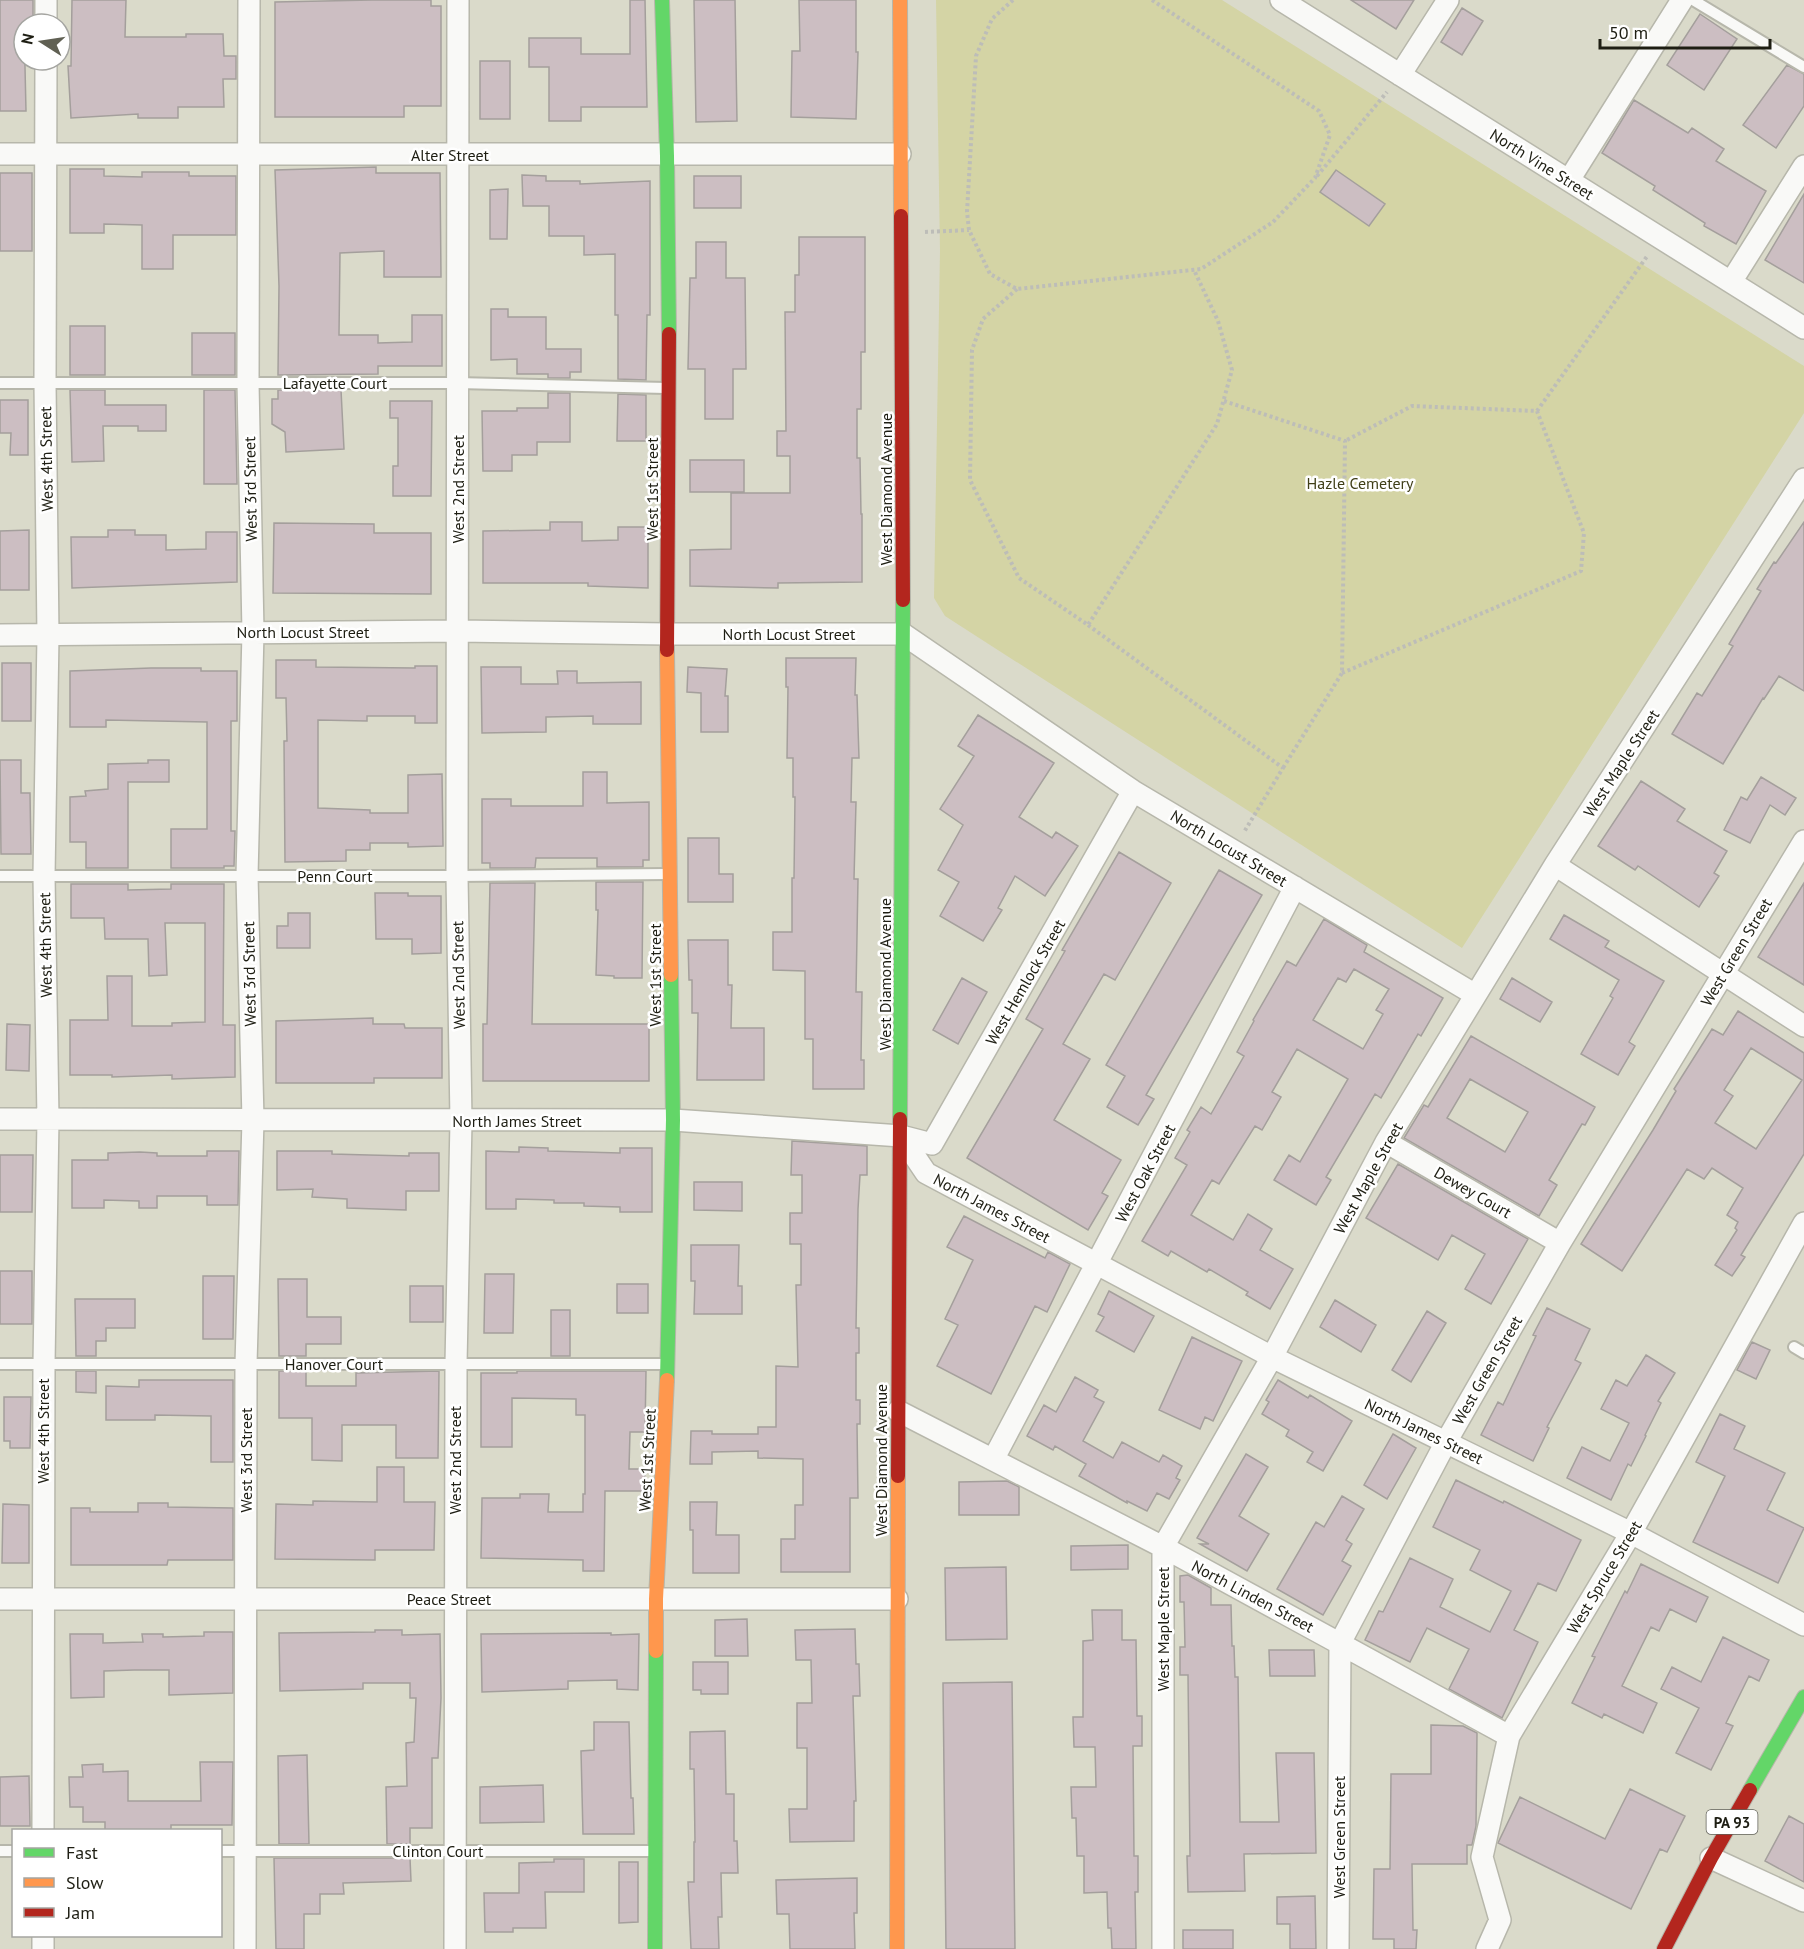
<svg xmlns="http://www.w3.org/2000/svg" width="1804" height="1949" font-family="'PT Sans',sans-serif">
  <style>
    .green { fill: #d4d4a5 }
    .building { fill: #ccbec2; stroke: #a49f9c; stroke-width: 1.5; fill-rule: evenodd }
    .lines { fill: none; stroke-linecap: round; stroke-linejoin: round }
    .lane-casing { stroke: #b7b7ab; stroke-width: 14 }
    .street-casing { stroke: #b7b7ab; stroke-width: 24 }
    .fast-casing { stroke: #b7b7ab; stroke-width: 16 }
    .slow-casing { stroke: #b7b7ab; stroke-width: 16 }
    .jam-casing { stroke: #b7b7ab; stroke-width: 16 }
    .path { stroke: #bdbdb8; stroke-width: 4; stroke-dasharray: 3 3; stroke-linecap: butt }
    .lane { stroke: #f9f9f7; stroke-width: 10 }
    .street { stroke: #f9f9f7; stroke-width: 21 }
    .fast { stroke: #63d668; stroke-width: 14 }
    .slow { stroke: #ff974d; stroke-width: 14 }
    .jam { stroke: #b3261e; stroke-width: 14 }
    .labels { text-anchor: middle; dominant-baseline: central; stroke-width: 5; stroke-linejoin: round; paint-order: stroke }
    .shield { fill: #fff; stroke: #62625a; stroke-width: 1.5 }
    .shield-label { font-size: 15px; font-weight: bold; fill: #1e1e13 }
    .street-label { font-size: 16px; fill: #1e1e13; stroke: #fff }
    .park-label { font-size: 16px; fill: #403f18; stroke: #fff }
  </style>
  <rect width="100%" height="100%" fill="#dadaca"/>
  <path class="green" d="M936,0H1222L1804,366V413L1462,948L945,616L934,598L940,251Z"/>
  <path class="building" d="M0,0H33V23H24L26,111H0Z
    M72,0H126L125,37H186V34H223L224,56H236V79H223L224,107H178V118H138V114L71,118L68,66H71Z
    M372,0H431V6H441V106H404V117H275V2Z
    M630,0H645L647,107H581V121H549V67H529V38H581V54H630Z
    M694,0H735L737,121L696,122Z
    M799,0H856V52H858L856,119L791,117L792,51H800Z
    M1351,0H1414L1396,29Z
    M1462,8L1483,21L1462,55L1441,42Z
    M1700,14L1737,39L1704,90L1667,65Z
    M480,61H510V119H480Z
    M1787,65L1804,74V106L1776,148L1743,125Z
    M1634,100L1688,133L1692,128L1724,149L1716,161L1766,191L1736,244L1704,226L1705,223L1653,190L1655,186L1602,153Z
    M376,167V173H440L441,277H384V251L340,253L339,335H378V343L412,342V315H442V366H378V374L278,375L279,286L275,170Z
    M70,169H104V176L142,177V172H189V176H236V235H173V269H142V225L104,224V233H70Z
    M1336,170L1385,204L1369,226L1320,192Z
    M0,173H32V251H0Z
    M522,175L546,176V181H580V184L650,181V315H647L646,380L618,379V315H615V254L584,255V236H549V206H523Z
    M694,176H741V208H694Z
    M508,189L507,239H490V190Z
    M1804,194V283L1765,260Z
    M799,237H865V352H861V409H857V458H860L861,514H862V582L778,583V588L690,586V550L731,549V493H790V456H777V431H786L785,312H795V275H799Z
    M696,242H726V278H745L746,369H733V419H705V369H688L690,278H696Z
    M491,309H508V317H546V349H581V372H570V378H548V374H517V359L491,360Z
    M70,326H105V375H70Z
    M192,333H235V375H192Z
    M70,390H105V405H166V431H138V426H103L104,461L72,462Z
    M204,390H235L237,484H204Z
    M278,390H341L344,449L286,452L285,432L272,424V399H278Z
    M548,393H570V442H537V455H512V471H483L482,411H517V408H548Z
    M618,394L646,395V441H617Z
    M0,400H28V455H10L11,433H0Z
    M390,401H432L431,496H393V466H398V418H390Z
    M690,460H744V492H690Z
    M550,522H582V541L618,540V527H648V588L588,586V583H483V531L550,530Z
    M1804,522V691L1779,676L1764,699L1763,698L1723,764L1672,734L1697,693L1702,696L1733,646L1729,644L1761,591L1757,589L1774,562L1776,563Z
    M274,523L374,524V533H431V594L273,593Z
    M29,530V590H0V531Z
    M108,530H135V535H166V550L206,549V532H237V582L72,588L71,537H108Z
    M786,658H856L855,695H857L859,758H852L851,802H856L854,879H858L856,992H862L861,1060H864V1089H813V1039H805V971L773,970V932H792V878H794L795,797H793V758H787L788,687H786Z
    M276,660H316V667L415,668V666H437V723H415V716H367V721L318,720V808L370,810V813H408V775L442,774L443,846L408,847V843H370V850H346V861L285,862L284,741H287L286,698H276Z
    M2,663H31V721H2Z
    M481,667H521V684H558L557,671H577V683L641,682V724H593V716L546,717V732L482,733Z
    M688,667L727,669L725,696H728V732H701V693L687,692Z
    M151,668H201V671H237V721H231V831H235L234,866H224V868H171V829H207V722L106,720V727H70V671Z
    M978,715L1054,763L1019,817L1052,838L1056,832L1078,846L1045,896L1015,876L998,908L1002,910L983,941L940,916L959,882L938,870L963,825L940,809L974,756L958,746Z
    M0,760H21V793H30L31,854H1Z
    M148,760H169V782H128V868H86V842H70V797L86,796L85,791L108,789V764L148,763Z
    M583,772H607V803L649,802V860H643V867H597V858H536L535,868H490V863H482V799H511V806H583Z
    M1761,777L1796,798L1785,815L1770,805L1750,843L1724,830L1741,797L1747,800Z
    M1641,781L1685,809L1677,821L1727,851L1714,873L1719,876L1699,907L1638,866L1635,870L1598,846Z
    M688,838H719V874H733V902H688Z
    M1119,852L1171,883L1115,980L1104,974L1063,1044L1090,1059L1054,1120L1121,1160L1102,1193L1108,1196L1088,1230L967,1158L1043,1029L1026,1019L1065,951L1062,950Z
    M1219,870L1262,895L1146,1095L1154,1099L1138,1125L1107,1107L1125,1076L1106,1065Z
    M596,882H643L642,978H614V976L596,975L598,910H596Z
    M490,883H535L532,1024H649V1081H483V1024H487Z
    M1804,883V985L1758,957Z
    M71,884H128V890L171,889V884H224L223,1025H235V1077L172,1079V1075L112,1077V1075H70V1020H108L107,976H132V1026H172V1023L205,1022V923H165L167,975L149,976L148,939H105L104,918H71Z
    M375,893H408V896H441V953L412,954V939H376Z
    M288,913H310V948H277V926H288Z
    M1564,915L1609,941L1605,947L1664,981L1629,1042L1635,1046L1618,1075L1581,1054L1613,998L1610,996L1619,980L1550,939Z
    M1324,919L1367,945L1364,952L1443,998L1421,1036L1418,1034L1381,1098L1375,1094L1326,1177L1331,1180L1316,1205L1274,1180L1289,1155L1300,1162L1348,1079L1297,1049L1272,1092L1281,1097L1262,1130L1255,1126L1219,1184L1212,1180L1191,1215L1233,1240L1248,1214L1272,1229L1260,1250L1293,1269L1270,1309L1246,1295L1248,1292L1209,1269L1207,1272L1171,1251L1168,1256L1142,1241L1187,1165L1175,1158L1190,1132L1187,1130L1201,1107L1211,1114L1244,1056L1237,1052L1254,1021L1253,1020L1287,961L1296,966ZM1354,969L1389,989L1376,1010L1383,1014L1363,1049L1313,1020L1338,978L1346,982Z
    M688,940H728V985H732L731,1028H764V1080H697L698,1013H692V980H689Z
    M962,978L987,992L958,1044L933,1030Z
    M1512,978L1552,1002L1540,1022L1500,999Z
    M1738,1011L1804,1053V1154L1741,1255L1745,1257L1732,1276L1715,1265L1737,1230L1735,1228L1738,1222L1727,1215L1743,1188L1712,1168L1704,1179L1687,1169L1622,1271L1581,1244L1653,1130L1676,1091L1674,1089L1712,1029L1723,1035ZM1751,1048L1802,1080L1756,1149L1715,1123L1733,1096L1724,1090Z
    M373,1018V1024H404L405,1028H442V1078H374V1083H276V1021Z
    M7,1024L30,1025L29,1071L6,1070Z
    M1471,1036L1595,1107L1585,1125L1582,1124L1549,1180L1557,1185L1539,1216L1404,1138L1424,1105L1428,1107ZM1470,1079L1528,1112L1505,1152L1447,1118Z
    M792,1141L867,1146V1175H860L858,1209L856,1328H859V1353H856V1400H860V1424H857L858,1498H850V1572H781V1539H795V1505H803V1459L758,1458V1451L712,1452V1464H690L691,1431H712V1434H758V1427H776V1366L798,1367L796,1285H801V1244H790V1213H802V1175H791Z
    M519,1147L548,1148V1151L620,1153V1148H652V1212H620V1207L584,1206V1203H554V1200L516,1199V1209H486V1151L519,1152Z
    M207,1151H239L238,1205H207V1196H157V1208H139V1201L104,1200V1208H72V1160H108V1153L140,1152L157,1153V1156H207Z
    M277,1151H332V1154L369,1155L409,1156V1153H439V1191H406V1210L347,1208V1199L312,1197L313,1189L277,1190Z
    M0,1155H33L32,1212H0Z
    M1398,1164L1528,1239L1491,1304L1465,1289L1485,1254L1452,1235L1438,1260L1366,1218Z
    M694,1182H742V1211L694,1210Z
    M964,1216L1045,1258L1048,1252L1070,1264L1047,1312L1035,1306L991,1394L937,1366L958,1325L945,1319L973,1260L947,1247Z
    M691,1245H739L738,1286H742V1314H694L695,1281H691Z
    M0,1271H32V1324H0Z
    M485,1274H514L513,1333H484Z
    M203,1276H234L233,1339H203Z
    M278,1279H307V1317H341V1344H306V1356H279Z
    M617,1284H648V1313H617Z
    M410,1286H443V1322H410Z
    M1109,1291L1154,1316L1134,1352L1096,1331L1104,1317L1098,1314Z
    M75,1299H135V1328H106V1341H96V1356H76Z
    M1335,1300L1376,1325L1361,1352L1320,1327Z
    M1547,1308L1590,1329L1575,1360L1581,1363L1547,1427L1549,1428L1533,1461L1481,1435L1498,1402L1503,1405L1536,1336L1533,1335Z
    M551,1310H570V1356H551Z
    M1427,1311L1446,1323L1411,1382L1392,1370Z
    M1192,1337L1242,1361L1213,1421L1205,1417L1200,1429L1159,1410Z
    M1752,1342L1770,1350L1756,1379L1737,1370Z
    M1646,1355L1675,1373L1658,1401L1661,1403L1645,1435L1646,1436L1631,1466L1628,1464L1611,1500L1567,1478L1582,1447L1610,1461L1629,1423L1601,1409L1616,1380L1627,1386Z
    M76,1371H96V1393L76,1392Z
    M279,1371H306V1386H356V1373L439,1371L438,1458H396V1425H342V1461L312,1460V1418H279Z
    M517,1371H646L645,1432H630L629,1469H645L644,1491H605L604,1571H583V1560L481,1558L482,1498H520V1494H549L548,1512H583V1494H585V1415H576V1399L512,1398V1447H481V1373H517Z
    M1075,1377L1098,1390L1094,1397L1104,1402L1083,1441L1113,1458L1122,1442L1159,1462L1163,1455L1182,1466L1176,1478L1180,1480L1169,1499L1157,1493L1147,1511L1127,1501V1503L1079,1476L1086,1464L1055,1446L1053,1450L1027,1436L1044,1405L1056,1412Z
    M139,1380H233V1462H211V1416L155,1415V1420H106V1386L139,1387Z
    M1278,1380L1308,1398L1310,1395L1352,1421L1323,1471L1307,1462L1313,1452L1286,1436L1289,1430L1262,1414L1269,1402L1266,1400Z
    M4,1397H31L30,1448H10V1441H4Z
    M1720,1414L1745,1426L1734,1449L1785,1473L1767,1510L1804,1528L1778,1583L1693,1542L1725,1476L1696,1462Z
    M1393,1434L1416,1448L1387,1499L1364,1485Z
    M1246,1454L1268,1467L1239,1516L1269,1534L1247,1571L1200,1544H1209L1197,1538Z
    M377,1467H404V1502H435L434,1550H375V1560L275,1559L276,1504L313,1505V1501L377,1502Z
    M1456,1480L1503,1503L1504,1501L1581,1540L1556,1591L1538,1583L1514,1630L1538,1642L1502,1718L1449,1689L1469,1649L1427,1628L1410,1662L1365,1640L1379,1611L1383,1612L1410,1558L1453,1579L1440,1607L1490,1632L1511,1591L1470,1570L1480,1550L1433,1527Z
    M1007,1481L1019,1487V1515H959V1482Z
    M1342,1496L1364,1509L1346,1540L1352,1544L1342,1561L1351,1566L1323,1615L1277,1589L1316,1522L1324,1527Z
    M690,1502H717L716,1535H739V1573H693V1530H690Z
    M138,1503H168V1507L233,1508V1560H168L167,1565H71V1508H90V1512H138Z
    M3,1504L29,1505V1563H2Z
    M1128,1545V1569L1071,1570V1546Z
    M1641,1564L1708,1597L1696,1622L1670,1609L1659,1631L1651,1627L1622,1686L1657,1703L1643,1733L1604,1714L1602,1718L1572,1703L1595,1657L1592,1656L1625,1591L1627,1593Z
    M1006,1567L1007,1639L946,1640L945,1568Z
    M1188,1575L1211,1588V1605H1231L1232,1646H1234L1235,1677H1238L1240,1822H1279L1276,1753H1314L1316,1853L1244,1854L1245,1891L1188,1892L1187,1856H1190L1188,1675H1180V1647H1185L1184,1602H1180V1576Z
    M1092,1610H1122V1640H1136L1137,1716H1142V1746H1133L1134,1856H1138V1892H1135L1136,1949H1112L1111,1928H1108L1107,1892L1084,1893V1856H1077L1076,1818H1072L1071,1787H1096L1095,1747H1074L1073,1717H1083V1641L1093,1640Z
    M747,1619L748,1656H715V1620Z
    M855,1629L856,1664H859L860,1696H853L856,1801H854V1841L790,1842L789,1809H807V1748H797V1703H812L811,1660H796L795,1630Z
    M375,1630H402V1635L440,1634L441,1698L438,1758H432V1828H410V1844H387L386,1787L407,1786L406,1743L414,1742L416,1698H410V1683H363V1689L280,1691L279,1633L375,1632Z
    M204,1632H233V1693L169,1695V1670H134L104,1671V1697L71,1698L70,1634H103V1643L143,1642L142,1634H163V1637L204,1636Z
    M611,1633V1635L639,1634L638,1690L617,1689V1680L568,1681V1689L482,1692L481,1634Z
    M1723,1637L1769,1660L1759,1681L1749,1676L1726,1723L1733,1726L1711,1770L1676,1753L1699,1708L1661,1689L1672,1667L1701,1682Z
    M1269,1650H1314L1315,1676H1270Z
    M693,1662H728V1694H701V1690H693Z
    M1012,1682L1015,1949H946L943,1683Z
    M594,1722H629L631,1798H633L634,1834H583L581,1751L594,1750Z
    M1431,1725L1463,1726L1477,1733L1476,1826L1472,1845H1467V1864H1412L1413,1930H1417L1416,1949H1394V1939H1373L1374,1869H1390L1391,1774H1431Z
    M725,1731L726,1794H734V1841H737L738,1873H721L722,1917H718L719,1949H691L688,1882H694V1842H695L694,1769H690V1732Z
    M307,1755L309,1844H279L278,1756Z
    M200,1762H233L232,1825H171V1830H105V1822H83V1807H70L69,1777H83L82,1765L103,1764V1772L128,1771V1801H201Z
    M29,1776L30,1826H0V1777Z
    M543,1785L544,1822L480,1823V1787Z
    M1630,1789L1685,1816L1667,1852L1660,1849L1631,1909L1498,1843L1520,1797L1605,1839Z
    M1789,1816L1804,1824V1882L1765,1861Z
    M274,1858H410L411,1881L343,1883L344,1894H320V1914H304V1949H276Z
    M554,1859H584V1892H545L546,1928H513V1932H485L484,1893H519V1863L554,1862Z
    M619,1862H638V1922L619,1923Z
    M857,1878V1913H854L855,1949H790L789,1914H777L776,1880Z
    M1315,1896L1316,1949H1290V1924H1277V1897Z
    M1183,1930H1233V1949H1183Z"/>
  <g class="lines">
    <defs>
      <path id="lane" d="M1693,0L1804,67
        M0,383H457L666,388
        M0,876H457L667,874
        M1794,1347L1804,1353
        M0,1364H665
        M0,1851H14
        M220,1851H655"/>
      <path id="street" d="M1281,0L1804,328
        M46,24V0
        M1400,75L1448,0
        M0,154H900
        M1569,180L1682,0
        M1731,282L1804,166
        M0,635L458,631L667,634H903L1133,791L1474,994
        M1555,865L1804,1026
        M0,1119L673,1120L901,1136L932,1144L1133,791
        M901,1136L926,1173L1272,1357L1631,1533L1804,1625
        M1386,1142L1560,1243
        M898,1411L1163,1547L1509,1736
        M994,1458L1295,887
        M0,1599H897
        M43,1830L44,1364L48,1119L44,876L48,636L45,383L46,60
        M1711,1858L1804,1901
        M43,1949V1936
        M245,1949L246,1364L253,1120L247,876L253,632L248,383L249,0
        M455,1949L456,1364L461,1121L457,876L458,0
        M1163,1949V1547L1272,1357L1386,1142L1555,865L1804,479
        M1338,1949L1340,1643L1446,1442L1560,1243L1804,841
        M1487,1949L1500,1920L1482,1857L1509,1736L1631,1533L1804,1223"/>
      <path id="fast" d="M662,0L667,156L669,334
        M900,1119L903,600
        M667,1380L673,1120L671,975
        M1750,1790L1804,1697
        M655,1949L656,1651"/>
      <path id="slow" d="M900,0L901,216
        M667,650L671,975
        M656,1651V1599L667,1380
        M897,1949L898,1476"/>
      <path id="jam" d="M901,216L903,600
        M667,650L669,334
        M898,1476L900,1119
        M1664,1949L1711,1858L1750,1790"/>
    </defs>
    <use href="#lane" class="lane-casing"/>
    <use href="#street" class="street-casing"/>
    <use href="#fast" class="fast-casing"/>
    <use href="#slow" class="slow-casing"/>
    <use href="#jam" class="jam-casing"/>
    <path class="path" d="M1013,0L992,19L976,56L967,212L969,230L990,274L1017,289L1201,269L1273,222L1315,178L1330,135L1319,111L1152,0
      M1317,176L1387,92
      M925,232L969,230
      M1017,289L983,319L972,350L970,480L1019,578L1088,625L1217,424L1232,370L1218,321L1194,270
      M1224,401L1345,441L1342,673L1283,768
      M1537,411L1648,255
      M1088,625L1283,768L1244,832
      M1342,673L1581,571L1584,533L1537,411L1412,406L1345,441"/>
    <use href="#lane" class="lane"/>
    <use href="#street" class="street"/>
    <use href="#fast" class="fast"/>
    <use href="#slow" class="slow"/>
    <use href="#jam" class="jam"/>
  </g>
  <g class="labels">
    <rect class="shield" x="1706.5" y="1810" width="51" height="24" rx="4.5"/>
    <g class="shield-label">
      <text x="1732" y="1822">PA 93</text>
    </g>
    <g class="street-label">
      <text x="450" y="155">Alter Street</text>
      <text transform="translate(1542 164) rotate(32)">North Vine Street</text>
      <text x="335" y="383">Lafayette Court</text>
      <text transform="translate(46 459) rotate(-91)">West 4th Street</text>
      <text transform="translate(250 489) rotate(-91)">West 3rd Street</text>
      <text transform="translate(458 489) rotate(-90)">West 2nd Street</text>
      <text transform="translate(652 489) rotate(-90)">West 1st Street</text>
      <text transform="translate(886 489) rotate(-90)">West Diamond Avenue</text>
      <text x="303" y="632">North Locust Street</text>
      <text x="789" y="634">North Locust Street</text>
      <text transform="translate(1621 763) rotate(-57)">West Maple Street</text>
      <text transform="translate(1229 848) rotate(31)">North Locust Street</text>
      <text x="335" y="876">Penn Court</text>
      <text transform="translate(45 945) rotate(-91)">West 4th Street</text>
      <text transform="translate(1736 952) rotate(-59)">West Green Street</text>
      <text transform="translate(249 974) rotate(-91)">West 3rd Street</text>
      <text transform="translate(885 974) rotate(-90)">West Diamond Avenue</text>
      <text transform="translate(458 975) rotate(-91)">West 2nd Street</text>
      <text transform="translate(655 975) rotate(-90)">West 1st Street</text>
      <text transform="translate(1025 982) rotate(-60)">West Hemlock Street</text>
      <text x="517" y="1121">North James Street</text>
      <text transform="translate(1145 1173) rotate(-62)">West Oak Street</text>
      <text transform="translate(1368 1178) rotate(-61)">West Maple Street</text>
      <text transform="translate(1473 1192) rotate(30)">Dewey Court</text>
      <text transform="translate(992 1208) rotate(28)">North James Street</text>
      <text x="334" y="1364">Hanover Court</text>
      <text transform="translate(1487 1370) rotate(-60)">West Green Street</text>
      <text transform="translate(43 1431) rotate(-90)">West 4th Street</text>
      <text transform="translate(1424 1431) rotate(26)">North James Street</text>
      <text transform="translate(246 1460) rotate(-90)">West 3rd Street</text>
      <text transform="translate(455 1460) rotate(-90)">West 2nd Street</text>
      <text transform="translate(647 1460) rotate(-87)">West 1st Street</text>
      <text transform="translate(881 1460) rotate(-90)">West Diamond Avenue</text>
      <text transform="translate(1604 1577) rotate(-59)">West Spruce Street</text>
      <text transform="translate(1253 1596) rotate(28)">North Linden Street</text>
      <text x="449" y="1599">Peace Street</text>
      <text transform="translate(1163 1629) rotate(-90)">West Maple Street</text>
      <text transform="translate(1339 1837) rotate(-90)">West Green Street</text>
      <text x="438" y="1851">Clinton Court</text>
    </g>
    <g class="park-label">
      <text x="1360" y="483">Hazle Cemetery</text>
    </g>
  </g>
  <rect x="12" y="1829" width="210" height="108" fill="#ffffff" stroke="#a5a5a1" stroke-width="1.5"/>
  <rect x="24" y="1848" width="30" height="9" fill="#63d668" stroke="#a5a5a1" stroke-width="1.5"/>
  <text x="66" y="1859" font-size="18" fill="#1e1e13">Fast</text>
  <rect x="24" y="1878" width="30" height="9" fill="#ff974d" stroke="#a5a5a1" stroke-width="1.5"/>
  <text x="66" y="1889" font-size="18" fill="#1e1e13">Slow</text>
  <rect x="24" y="1908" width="30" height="9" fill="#b3261e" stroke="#a5a5a1" stroke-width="1.5"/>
  <text x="66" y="1919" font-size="18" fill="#1e1e13">Jam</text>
  <g transform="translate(42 42) rotate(282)"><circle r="28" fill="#ffffff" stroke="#a5a5a1" stroke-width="1.5"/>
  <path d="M0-4.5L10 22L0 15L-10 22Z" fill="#606053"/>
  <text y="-9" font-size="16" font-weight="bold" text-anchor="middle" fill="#1e1e13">N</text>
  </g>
  <path d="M1600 39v9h170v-9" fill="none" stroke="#1e1e13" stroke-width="3"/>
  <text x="1609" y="39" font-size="18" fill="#1e1e13" stroke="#ffffff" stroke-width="4.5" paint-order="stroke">50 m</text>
</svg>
